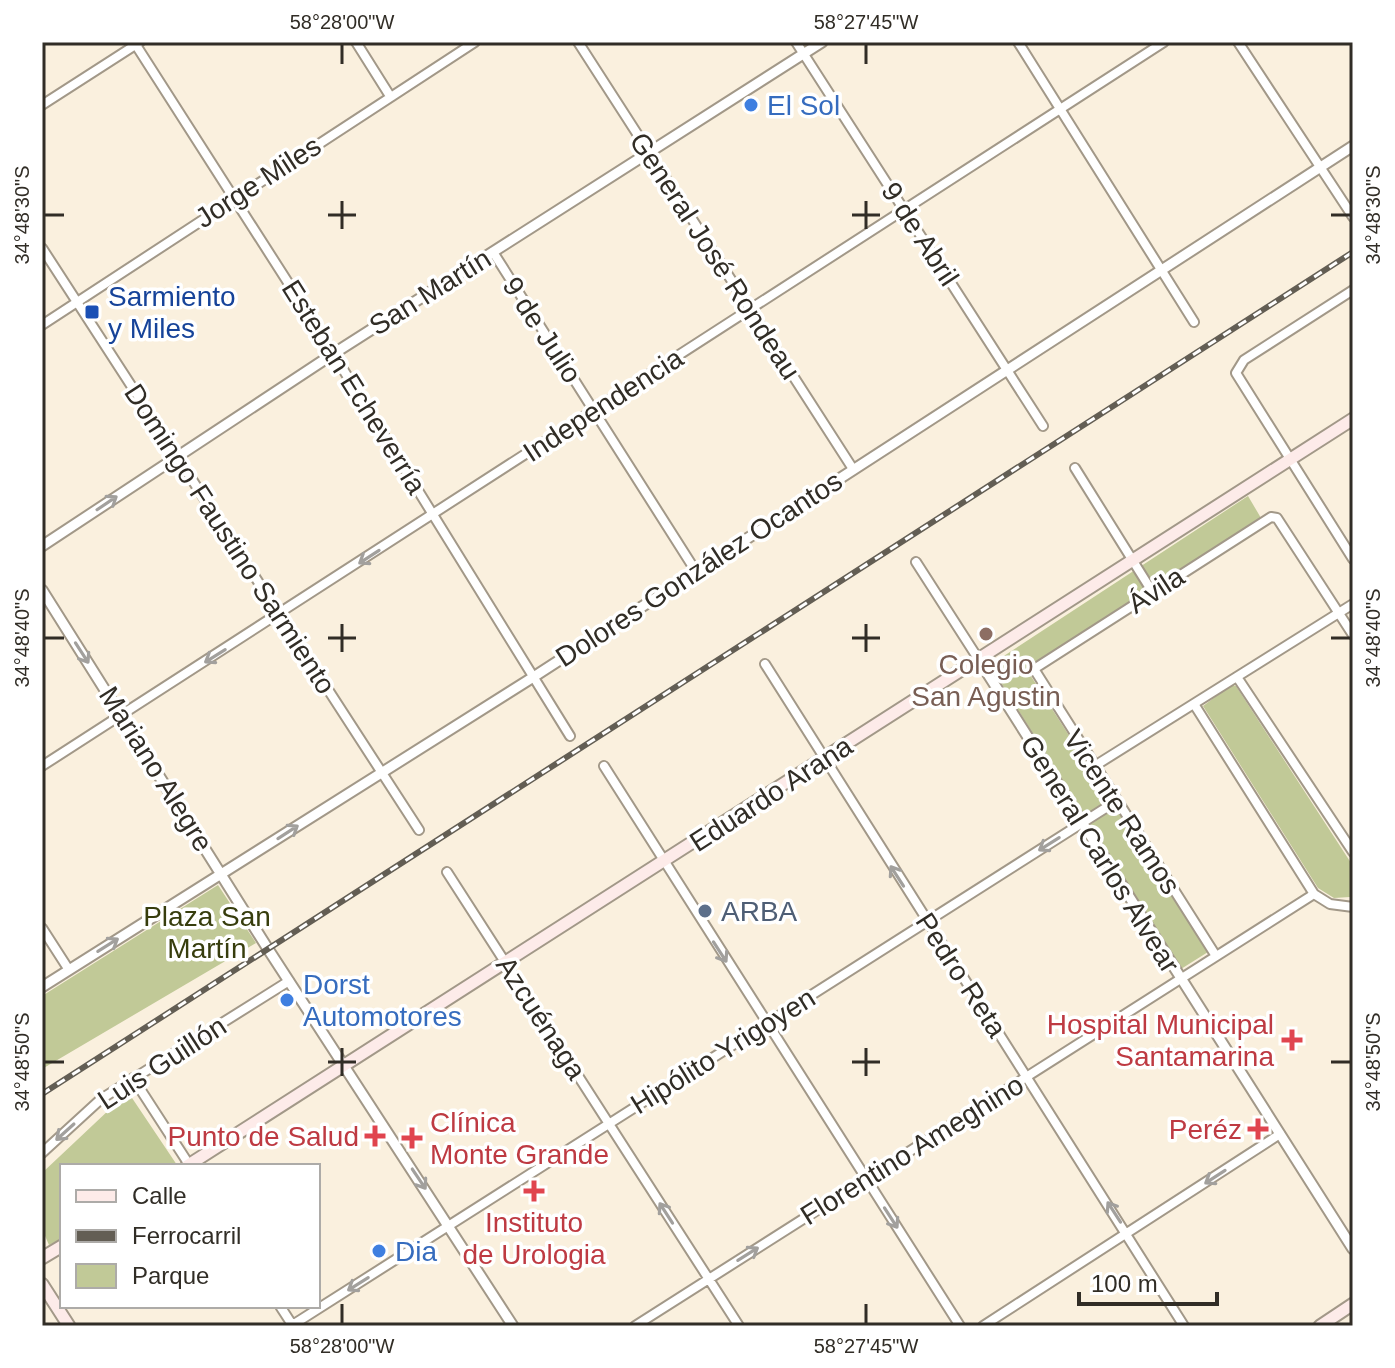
<svg xmlns="http://www.w3.org/2000/svg" width="1395" height="1368" font-family="Helvetica,sans-serif">
  <style>
    .green { fill: #c1c997 }
    .lines { fill: none; stroke-linecap: round; stroke-linejoin: round }
    .minor-casing { stroke: #a29888; stroke-width: 12 }
    .tertiary-casing { stroke: #a29888; stroke-width: 13 }
    .secondary-casing { stroke: #a29888; stroke-width: 15 }
    .minor { stroke: #fff; stroke-width: 8 }
    .tertiary { stroke: #fff; stroke-width: 9 }
    .secondary { stroke: #fdebe9; stroke-width: 11 }
    .rail-casing { stroke: #635e54; stroke-width: 6 }
    .rail { stroke: #fff; stroke-width: 3; stroke-dasharray: 9; stroke-linecap: butt }
    .oneway { stroke: #a2a09d }
    .ticks { fill: none; stroke: #312d26; stroke-width: 3 }
    .shop-dot { fill: #3f7fe0; stroke: #fff; stroke-width: 3 }
    .transit-dot { fill: #1a4fb4; stroke: #fff; stroke-width: 3 }
    .education-dot { fill: #8d6e63; stroke: #fff; stroke-width: 3 }
    .service-dot { fill: #5c6f8a; stroke: #fff; stroke-width: 3 }
    .health-dot { fill: #e0444e; stroke: #fff; stroke-width: 3 }
    .labels { text-anchor: middle; dominant-baseline: central; stroke-width: 7; stroke-linejoin: round; paint-order: stroke }
    .shop-label { font-size: 28px; fill: #366cbe; stroke: #fff; text-anchor: start }
    .street-label { font-size: 28px; fill: #312d26; stroke: #fff }
    .transit-label { font-size: 28px; fill: #164399; stroke: #fff; text-anchor: start }
    .education-label { font-size: 28px; fill: #785e54; stroke: #fff }
    .service-label { font-size: 28px; fill: #4e5e75; stroke: #fff; text-anchor: start }
    .park-label { font-size: 28px; fill: #373d0d; stroke: #fff }
    .health-label { font-size: 28px; fill: #be3a42; stroke: #fff; text-anchor: end }
    .neatline { fill: none; stroke: #312d26; stroke-width: 3 }
    .ticks-label { font-size: 20px; text-anchor: middle; fill: #312d26 }
  </style>
  <rect width="100%" height="100%" fill="#faf0de"/>
  <path class="green" d="M1248,496L1261,518L1027,670L1208,952L1181,969L990,665Z
    M1231,685L1236,686L1353,866V894L1350,897L1334,898L1318,888L1203,706Z
    M218,885L256,943L42,1069V996Z
    M128,1092L177,1165L62,1166V1239L49,1245L42,1229V1173Z"/>
  <g class="lines">
    <defs>
      <path id="minor" d="M134,42L328,345L570,736
        M356,42L390,96
        M578,42L853,469
        M796,42L1043,426
        M1018,42L1194,322
        M1238,42L1353,217
        M42,105L140,42
        M42,248L419,830
        M493,252L695,570
        M1353,290L1244,360L1236,373L1353,559
        M42,325L475,42
        M1075,468L1153,593
        M916,562L979,660
        M765,664L1184,1326
        M1237,677L1353,852
        M1194,704L1314,894L1330,904L1353,907
        M42,766L1164,42
        M604,766L960,1326
        M1093,767L1353,604
        M447,872L739,1326
        M42,928L69,970
        M1216,956L1034,669L1271,517L1277,518L1353,635
        M133,1078L190,1166
        M42,1153L101,1099L289,981
        M280,1306L293,1326
        M291,1326L1115,802
        M635,1326L1314,894
        M983,1326L1280,1134"/>
      <path id="tertiary" d="M42,546L333,354L822,42
        M42,590L268,949L513,1326
        M979,660L1353,1249
        M42,987L535,676L1353,146"/>
      <path id="secondary" d="M187,1166L1353,419
        M42,1258L62,1246
        M42,1284L69,1326
        M1320,1326L1353,1304"/>
    </defs>
    <use href="#minor" class="minor-casing"/>
    <use href="#tertiary" class="tertiary-casing"/>
    <use href="#secondary" class="secondary-casing"/>
    <use href="#minor" class="minor"/>
    <use href="#tertiary" class="tertiary"/>
    <use href="#secondary" class="secondary"/>
    <defs>
      <path id="rail" d="M42,1094L1353,252"/>
    </defs>
    <use href="#rail" class="rail-casing"/>
    <use href="#rail" class="rail"/>
  </g>
  <defs><path id="oneway-shaft" d="M-6 0H5M1.5-3L5.5 0L1.5 3" fill="none" stroke-width="1.6" stroke-linecap="round" stroke-linejoin="round" transform="scale(2)"/></defs>
  <g class="oneway">
    <use href="#oneway-shaft" transform="translate(107 503) rotate(-34)"/>
    <use href="#oneway-shaft" transform="translate(369 557) rotate(147)"/>
    <use href="#oneway-shaft" transform="translate(82 653) rotate(57)"/>
    <use href="#oneway-shaft" transform="translate(215 656) rotate(148)"/>
    <use href="#oneway-shaft" transform="translate(288 832) rotate(-33)"/>
    <use href="#oneway-shaft" transform="translate(1049 844) rotate(148)"/>
    <use href="#oneway-shaft" transform="translate(897 876) rotate(-123)"/>
    <use href="#oneway-shaft" transform="translate(108 945) rotate(-32)"/>
    <use href="#oneway-shaft" transform="translate(720 952) rotate(57)"/>
    <use href="#oneway-shaft" transform="translate(65 1132) rotate(138)"/>
    <use href="#oneway-shaft" transform="translate(1215 1177) rotate(147)"/>
    <use href="#oneway-shaft" transform="translate(419 1179) rotate(56)"/>
    <use href="#oneway-shaft" transform="translate(1114 1212) rotate(-123)"/>
    <use href="#oneway-shaft" transform="translate(666 1213) rotate(-123)"/>
    <use href="#oneway-shaft" transform="translate(891 1218) rotate(57)"/>
    <use href="#oneway-shaft" transform="translate(748 1254) rotate(-32)"/>
    <use href="#oneway-shaft" transform="translate(358 1284) rotate(148)"/>
  </g>
  <path class="ticks" d="M342,44V64M866,44V64M342,201V229M866,201V229M44,215H64M328,215H356M852,215H880M1331,215H1351M342,624V652M866,624V652M44,638H64M328,638H356M852,638H880M1331,638H1351M342,1048V1076M866,1048V1076M44,1062H64M328,1062H356M852,1062H880M1331,1062H1351M342,1304V1324M866,1304V1324"/>
  <g class="shop-dot">
    <circle cx="751" cy="105" r="8"/>
    <circle cx="287" cy="1000" r="8"/>
    <circle cx="379" cy="1251" r="8"/>
  </g>
  <rect class="transit-dot" x="84" y="304" width="16" height="16" rx="4"/>
  <circle class="education-dot" cx="986" cy="634" r="8"/>
  <circle class="service-dot" cx="705" cy="911" r="8"/>
  <g class="health-dot">
    <path d="M1288 1028h8v8h8v8h-8v8h-8v-8h-8v-8h8z"/>
    <path d="M1254 1117h8v8h8v8h-8v8h-8v-8h-8v-8h8z"/>
    <path d="M371 1124h8v8h8v8h-8v8h-8v-8h-8v-8h8z"/>
    <path d="M408 1126h8v8h8v8h-8v8h-8v-8h-8v-8h8z"/>
    <path d="M530 1179h8v8h8v8h-8v8h-8v-8h-8v-8h8z"/>
  </g>
  <g class="labels">
    <g class="shop-label">
      <text x="767" y="105">El Sol</text>
      <text x="303" y="984">Dorst<tspan x="303" dy="32">Automotores</tspan></text>
      <text x="395" y="1251">Dia</text>
    </g>
    <g class="street-label">
      <text transform="translate(258 182) rotate(-33)">Jorge Miles</text>
      <text transform="translate(920 234) rotate(57)">9 de Abril</text>
      <text transform="translate(715 256) rotate(57)">General José Rondeau</text>
      <text transform="translate(430 292) rotate(-32)">San Martín</text>
      <text transform="translate(542 330) rotate(57)">9 de Julio</text>
      <text transform="translate(354 387) rotate(58)">Esteban Echeverría</text>
      <text transform="translate(603 405) rotate(-33)">Independencia</text>
      <text transform="translate(230 539) rotate(57)">Domingo Faustino Sarmiento</text>
      <text transform="translate(699 569) rotate(-33)">Dolores González Ocantos</text>
      <text transform="translate(1156 590) rotate(-33)">Ávila</text>
      <text transform="translate(156 769) rotate(58)">Mariano Alegre</text>
      <text transform="translate(771 794) rotate(-33)">Eduardo Arana</text>
      <text transform="translate(1122 812) rotate(57)">Vicente Ramos</text>
      <text transform="translate(1100 854) rotate(58)">General Carlos Alvear</text>
      <text transform="translate(961 975) rotate(57)">Pedro Reta</text>
      <text transform="translate(541 1018) rotate(57)">Azcuénaga</text>
      <text transform="translate(723 1051) rotate(-32)">Hipólito Yrigoyen</text>
      <text transform="translate(162 1063) rotate(-33)">Luis Guillón</text>
      <text transform="translate(912 1150) rotate(-32)">Florentino Ameghino</text>
    </g>
    <g class="transit-label">
      <text x="108" y="296">Sarmiento<tspan x="108" dy="32">y Miles</tspan></text>
    </g>
    <g class="education-label">
      <text x="986" y="664">Colegio<tspan x="986" dy="32">San Agustin</tspan></text>
    </g>
    <g class="service-label">
      <text x="721" y="911">ARBA</text>
    </g>
    <g class="park-label">
      <text x="207" y="916">Plaza San<tspan x="207" dy="32">Martín</tspan></text>
    </g>
    <g class="health-label">
      <text x="1274" y="1024">Hospital Municipal<tspan x="1274" dy="32">Santamarina</tspan></text>
      <text x="430" y="1122" text-anchor="start">Clínica<tspan x="430" dy="32">Monte Grande</tspan></text>
      <text x="1242" y="1129">Peréz</text>
      <text x="359" y="1136">Punto de Salud</text>
      <text x="534" y="1222" text-anchor="middle">Instituto<tspan x="534" dy="32">de Urologia</tspan></text>
    </g>
  </g>
  <rect width="1395" height="1368" fill="none" stroke="#ffffff" stroke-width="88"/>
  <rect x="60" y="1164" width="260" height="144" fill="#ffffff" stroke="#adaba8" stroke-width="2"/>
  <rect x="76" y="1190" width="40" height="12" fill="#fdebe9" stroke="#adaba8" stroke-width="2"/>
  <text x="132" y="1204" font-size="24" fill="#312d26">Calle</text>
  <rect x="76" y="1230" width="40" height="12" fill="#635e54" stroke="#adaba8" stroke-width="2"/>
  <text x="132" y="1244" font-size="24" fill="#312d26">Ferrocarril</text>
  <rect x="76" y="1264" width="40" height="24" fill="#c1c997" stroke="#adaba8" stroke-width="2"/>
  <text x="132" y="1284" font-size="24" fill="#312d26">Parque</text>
  <path d="M1079 1292v12h138v-12" fill="none" stroke="#312d26" stroke-width="4"/>
  <text x="1091" y="1292" font-size="24" fill="#312d26" stroke="#ffffff" stroke-width="6" paint-order="stroke">100 m</text>
  <rect x="44" y="44" width="1307" height="1280" class="neatline"/>
  <g class="ticks-label">
    <text x="342" y="29">58°28'00"W</text>
    <text x="866" y="29">58°27'45"W</text>
    <text transform="translate(22 215) rotate(-90)" y="7">34°48'30"S</text>
    <text transform="translate(1373 215) rotate(-90)" y="7">34°48'30"S</text>
    <text transform="translate(22 638) rotate(-90)" y="7">34°48'40"S</text>
    <text transform="translate(1373 638) rotate(-90)" y="7">34°48'40"S</text>
    <text transform="translate(22 1062) rotate(-90)" y="7">34°48'50"S</text>
    <text transform="translate(1373 1062) rotate(-90)" y="7">34°48'50"S</text>
    <text x="342" y="1353">58°28'00"W</text>
    <text x="866" y="1353">58°27'45"W</text>
  </g>
</svg>
